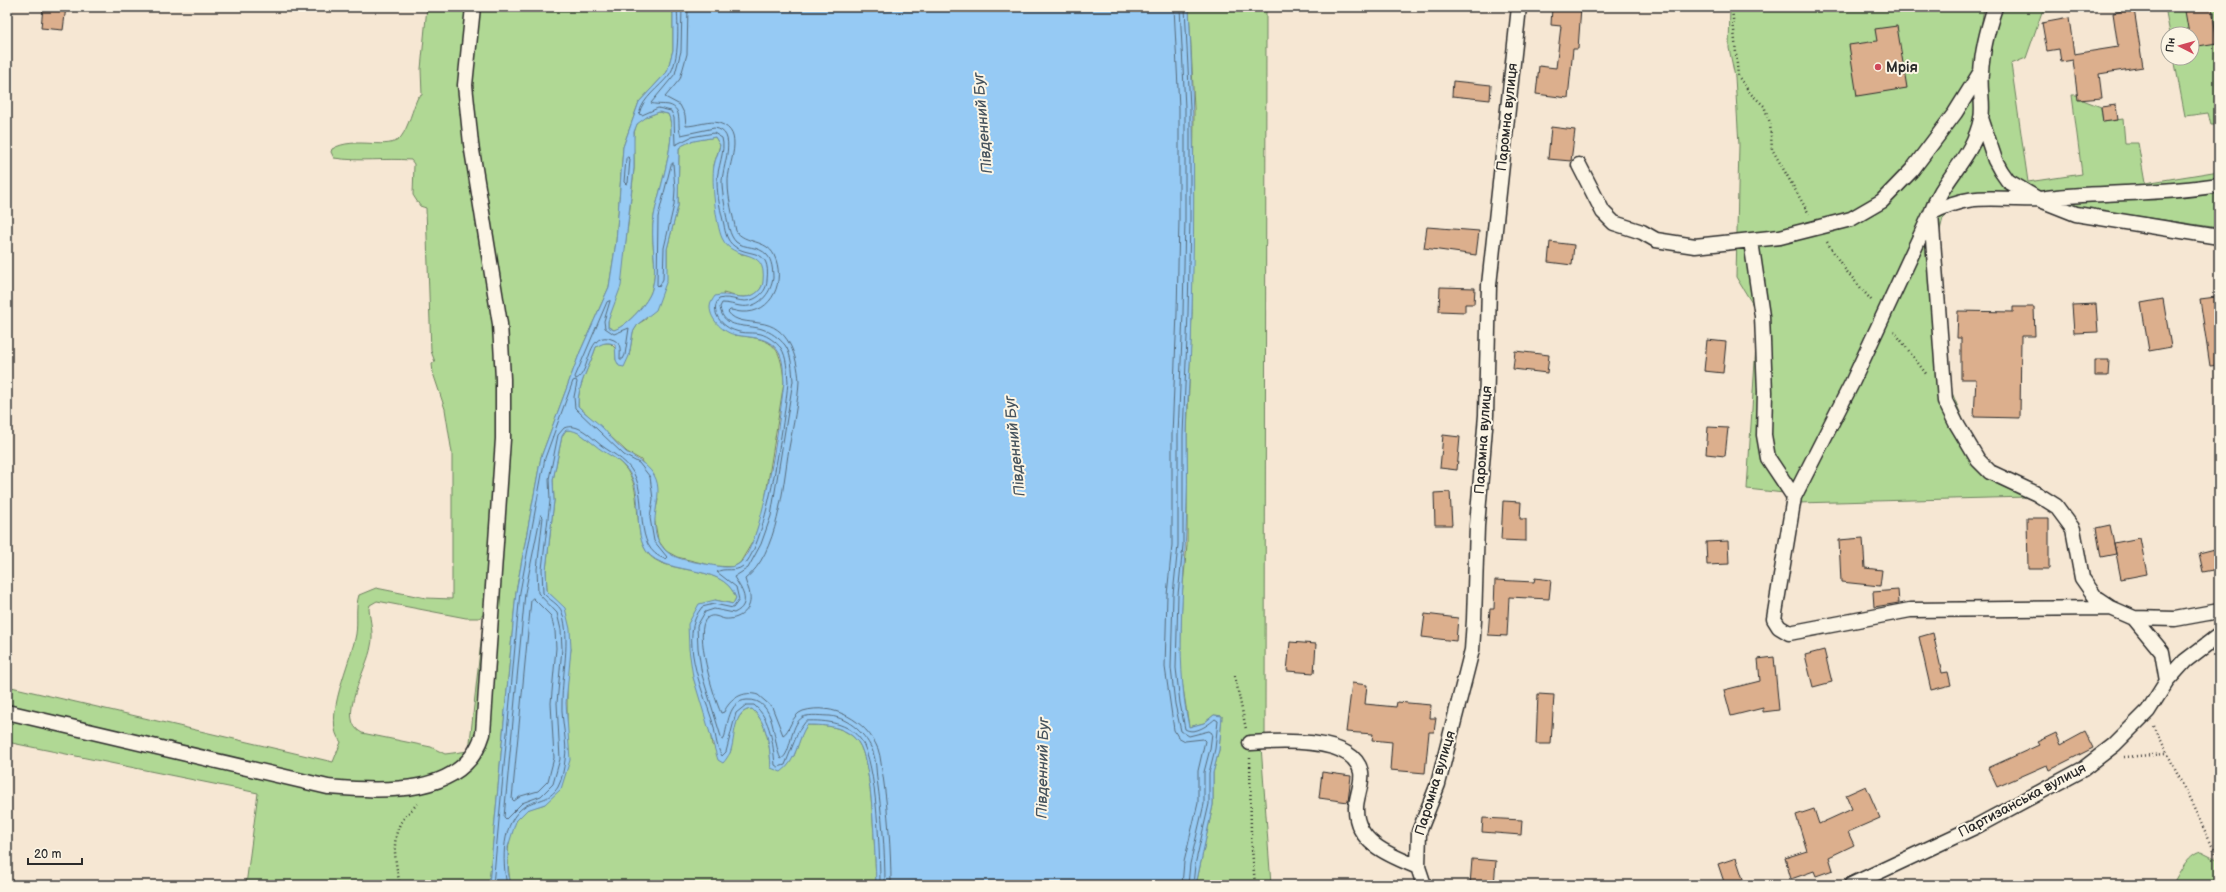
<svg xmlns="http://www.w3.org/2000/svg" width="2226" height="892" font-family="'Balsamiq Sans',sans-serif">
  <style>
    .green { fill: #b0d894; stroke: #6e8260; fill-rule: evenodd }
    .water { fill: #96caf4; stroke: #6b8aa4; fill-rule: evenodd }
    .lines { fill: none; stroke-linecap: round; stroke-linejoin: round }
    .shore { stroke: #566b7b; stroke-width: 1 }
    .building { fill: #dcaf8d; stroke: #2b2b2b }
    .street-casing { stroke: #2b2b2b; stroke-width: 17 }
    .path { stroke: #2b2b2b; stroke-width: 2.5; stroke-dasharray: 1 3; stroke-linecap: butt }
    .street { stroke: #fcf5e5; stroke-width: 14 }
    .poi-dot { fill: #d1495b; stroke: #fcf5e5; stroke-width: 1.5 }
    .labels { text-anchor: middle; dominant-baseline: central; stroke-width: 4; stroke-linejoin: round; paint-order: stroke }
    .poi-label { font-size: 14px; font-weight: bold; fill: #2b2b2b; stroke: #fcf5e5; text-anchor: start }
    .street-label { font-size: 14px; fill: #2b2b2b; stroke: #fcf5e5 }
    .water-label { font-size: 15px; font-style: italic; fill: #46535d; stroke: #fcf5e5 }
  </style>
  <rect width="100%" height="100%" fill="#f6e7d3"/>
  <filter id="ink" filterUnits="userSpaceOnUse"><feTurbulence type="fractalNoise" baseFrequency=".025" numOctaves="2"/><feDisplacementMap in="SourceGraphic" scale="8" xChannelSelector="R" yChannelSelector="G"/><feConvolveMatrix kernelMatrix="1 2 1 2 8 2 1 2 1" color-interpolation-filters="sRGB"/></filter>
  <g filter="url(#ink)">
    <path class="green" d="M427,7H673V50L667,72L639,102L623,147L616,242L609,287L580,352L541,457L516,592L489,885H246L258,793L7,742V716L300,787C347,793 438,805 470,762C454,762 442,775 426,780C391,790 355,787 319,783L7,708V686L333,762L341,742C321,722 352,659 356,634C358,621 355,607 359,595L376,588L426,598L452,599V453L445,409L433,373L432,364L435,362L431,351L426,208L420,206L413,195L414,164L411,160C386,158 359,162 334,158L331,152L332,149C355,135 390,152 401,137C409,126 412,110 418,97L422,95L421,69ZM377,601L466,618H479L484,614L469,751L445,754L431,747L362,733C335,720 368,668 371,646C374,634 370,621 369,609L370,605Z
      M1189,7H1266L1265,736L1261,746L1271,885H1196L1213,805V773L1219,750L1222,716L1214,715L1204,723L1189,727L1180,668L1182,595L1187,545V435L1192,313L1194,108Z
      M1730,7H1984L1977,57L1976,110L2017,194L2003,201L1953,208L1943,218L1937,242L1948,383L1969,434L1982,457L2028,497L1797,503L1784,493L1747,489L1758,313L1736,277L1739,145L1735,77L1729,48Z
      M2002,7H2082L2042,12L2026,58L2011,64L2028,182L2082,174L2072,95H2078L2079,100H2083L2101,107L2103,122L2123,119L2125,143H2138L2145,183L2219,171V182L2053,192L2023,189L1997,157L1985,109V83L1990,43Z
      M2165,7H2219V124H2211L2208,113L2185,116L2174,58H2192V34H2170Z
      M659,112L668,114C679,134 658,193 654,216C649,240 659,265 652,289C649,302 627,326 614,330L608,327V321C624,274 629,218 634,169C635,155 631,139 636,126C640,118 651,115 659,112Z
      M715,137L720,145L714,165L718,216L741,254C748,255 756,255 761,262C768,273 764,292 751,296C742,299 732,295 723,293L734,335C771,339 781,342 784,382L763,513L753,541L740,563L733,567L714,566L677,557L666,551L658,540L654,517L658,500L641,460L627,452L578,406C577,385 590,366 596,347L602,343H610L616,349V360L629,356L633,332L638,324L646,319L667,266V249L678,206L679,148C688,139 703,140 715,137Z
      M2219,188V228L2088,209L2056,202Z
      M566,430H573L581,434C597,448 622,457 631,477C642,500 632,545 654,559C678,575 725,565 736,598L733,604L715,600L693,677L709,723L712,745L730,753C734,738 733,710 752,709C768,723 770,748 771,768L794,756L802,733L807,725C826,725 845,726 858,742C873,762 875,857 876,885H511C506,863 505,823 527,810C532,807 540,806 545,804L567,722V679L571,649L555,599L547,591L546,570L554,501L553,480L562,436Z
      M2201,851L2219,860V885H2172C2179,874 2187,854 2201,851Z"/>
    <path class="water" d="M673,7H1189C1194,109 1195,210 1192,311C1192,352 1187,393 1187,434C1187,456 1188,478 1187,500C1186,575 1173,652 1189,727L1204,723L1214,715L1222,716L1219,750L1213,773V805L1196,885H876C875,856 873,762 858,742C846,726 826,725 807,725C797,740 797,761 781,772L771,768C770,748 768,723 752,709C732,710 736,738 730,753C728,756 726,760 723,763L718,760L693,677L689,649L688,624L699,604L715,600L733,604L736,598C723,559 657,580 643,545C633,521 645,487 624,466C616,457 604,453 595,445C585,438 579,430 566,430L562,436L553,480L554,501L546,570L547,591L565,608L570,629L571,649L566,703L570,760L561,789L545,804L527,810L516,821L508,847V872L511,885H489L516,592L541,457L580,352L609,287L616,242L623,147L639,102L667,72L673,50ZM659,112L668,114C679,133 658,193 654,216C649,240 659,265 652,289C649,302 627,326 614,330L608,327V321L621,286L634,168V132L637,124L648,116ZM715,137L720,145C719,152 715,159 714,166C711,180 716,225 722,238C733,263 767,245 763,281C763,287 759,292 753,295C742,301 728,292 715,296C713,299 710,303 710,307C710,320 724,333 736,335C751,338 768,336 778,351C784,360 783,372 784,382C780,417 764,542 740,563C731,571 715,565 705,564C692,561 675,560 665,550C642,526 667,497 654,475C646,463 636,459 626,452C617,445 610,436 603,428C595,420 585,414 578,406C577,385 590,366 596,347C603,343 608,341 615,345L616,360L619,366L624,367L629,356L633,332L638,324L656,310L667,280V249L678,206L679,148C688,140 703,140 715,137Z"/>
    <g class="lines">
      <path class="shore" d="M677,7C678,24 680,61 669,75C659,88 643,97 639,114L642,115L658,108L671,111L674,118L675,145L691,137L714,133L722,138C726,151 717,168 717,182C717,196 721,212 724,225C725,232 727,241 734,246C749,258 771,246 767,280C767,289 762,295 754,299C742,305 731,295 719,299C709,312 722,327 736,331C744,334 753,332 761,334C768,336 776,342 781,348C787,357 787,371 788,382C785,416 767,546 743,566C735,573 724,567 717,572L736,587L739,600L733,608L714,604L702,607C678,636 702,689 712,720C716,732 715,745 722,756L726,752L736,713L746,705H754C771,719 773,744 775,765L778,767L785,765L798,732L806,721C826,720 849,723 861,740C877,763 880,855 880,885
        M682,7L681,51L675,74L651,103C655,105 664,104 669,105C684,109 676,126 681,135L714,128C740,131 721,168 722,184C722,193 725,204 726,214C728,223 729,235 736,242C745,249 758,245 767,255C772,260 773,271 773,278C771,294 758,309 740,306C734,305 729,303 722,303L720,307C723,330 747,324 762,329C771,332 779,338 785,345C792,355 792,370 793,381L771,516L761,544L748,568L734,577C740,587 754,604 734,613L714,609L705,612L697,626L698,648L702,675L722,740L724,739C728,725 728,701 747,700C777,698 772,743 781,759C792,754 789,725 803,717C810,714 823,716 830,716C849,718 867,735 873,752C876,760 876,770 877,779C882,814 885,850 885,885
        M688,7L687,54L680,79L665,97L680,105L685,115L686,126C696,126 710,120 719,123C747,132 727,164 728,183C728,199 733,216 736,231C745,244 766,239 774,255C786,280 773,314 742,312C738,312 734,310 730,310L728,312C735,322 748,321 759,323C789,326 797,356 799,381C798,403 793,426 789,448C783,486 778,554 745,579C746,584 750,590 750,596C752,611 738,620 725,619C719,618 713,613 707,618C693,630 714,698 721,713L724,712C730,699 743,690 758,695L772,707L783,735C790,732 791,715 803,711C833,702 867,721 878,749C881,757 881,767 883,776C888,812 891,849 891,885
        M1174,7L1179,108V219L1177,313L1172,435V545L1167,595L1165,667L1174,730L1178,737L1185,741L1203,739L1205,741L1198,771V803L1184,862L1182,885
        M1180,7L1185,108V219L1183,313L1178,435V545L1173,595L1171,668L1175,704L1181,731L1189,736L1209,731L1212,733L1210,749L1204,772V804L1190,864L1188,885
        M1185,7L1190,108V219L1188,313L1183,435V545L1178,595L1176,668L1180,703L1185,729C1195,735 1208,725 1215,719L1218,721L1215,749L1209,773V804L1195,865L1193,885
        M628,157L630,159L628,183L626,184L624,182L626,159Z
        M673,163L675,189L674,205L664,248L663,279L659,287L657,285L658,217L671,165Z
        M610,301L604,321L605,328L614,334L629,328L625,355L623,359H620C620,351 622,344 614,340C586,327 591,374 576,379L575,377L607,302Z
        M541,515L543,517L537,569L538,593L557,613L561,630L562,648L557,703L560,759L553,784L541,796L522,803L506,819L504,817L525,593Z
        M533,598L551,616L555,631L556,648L551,703L554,758L548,781L538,791L521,796L514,801L512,799L531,600Z
        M493,885L520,592L545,458L573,381L576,380L577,382L574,397L575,408L624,455L639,463L650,477L653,499L650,518L654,541L667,557L665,559C632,548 648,500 634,474C625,457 609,453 596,441C587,433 576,423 564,428L558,435L549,479L550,501L542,569L543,593C548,599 559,604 562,612C571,642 562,672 562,703C561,721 568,742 565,760C564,768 562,780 558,787C549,802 536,799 525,806C501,822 502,861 507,885"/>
    </g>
    <path class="building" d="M43,7H66L63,30L41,28Z
      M1552,7H1581L1578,49H1573L1568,98L1536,94L1539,66L1556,68L1561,26L1551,25Z
      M2212,8L2217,43L2192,47V34H2189L2185,11Z
      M2134,9L2143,67L2099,74L2102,98L2078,100L2073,60L2061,62L2059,49L2047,51L2042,23L2069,18L2074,54L2118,47L2113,13Z
      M1897,26L1907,88L1857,96L1849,45L1877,41L1875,29Z
      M1453,81L1491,85L1490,100L1452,96Z
      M2116,105L2118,120L2103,122L2101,107Z
      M1551,127L1575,130L1571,161L1548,159Z
      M1427,227L1479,231L1476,255L1424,248Z
      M1550,242L1574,245L1572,265L1548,262Z
      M1440,287L1475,288L1474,304H1465V312L1439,311Z
      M2216,297L2219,318V365L2210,366L2200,299Z
      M2163,299L2171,347L2149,351L2141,303Z
      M2096,304L2098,332L2074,333L2072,305Z
      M2013,307H2034L2035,336H2021L2020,418L1974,417L1976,379H1961V338H1957L1958,311L2013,312Z
      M1707,340L1726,342L1723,373L1704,371Z
      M1515,351L1549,355L1547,373L1513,369Z
      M2095,360H2109L2108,376H2095Z
      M1708,427L1728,428L1725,456L1706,454Z
      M1443,435L1460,437L1457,470L1440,468Z
      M1450,492L1452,525H1435L1434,493Z
      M1503,501L1521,502L1520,519H1526V541L1501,540Z
      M2027,518H2049V569H2028Z
      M2110,525L2116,554L2101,557L2096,528Z
      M1863,538L1865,568L1882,570L1880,586L1841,582L1839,540Z
      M2140,538L2147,574L2121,579L2114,543Z
      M1728,541L1729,564L1707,565L1706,542Z
      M2219,548V569L2203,572L2199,553Z
      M1535,578L1551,580L1549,599L1509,597L1507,636L1488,635L1490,609H1494L1495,580L1534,582Z
      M1898,590L1899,603L1874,607L1873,592Z
      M1425,614L1458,618L1456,641L1422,637Z
      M1933,633L1942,673L1948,672L1951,685L1931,690L1919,637Z
      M1290,642L1316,644L1314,673L1287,671Z
      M1824,650L1832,682L1813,687L1805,655Z
      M1774,657L1779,710L1763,712V708L1731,716L1724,690L1760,681L1758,659Z
      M1352,683L1367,685L1365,704L1396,707L1397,702L1431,705L1430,718H1436L1434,732H1429L1425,773L1390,770L1392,742L1372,740L1373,734L1346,732Z
      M1538,694L1554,695L1551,744H1536Z
      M2085,732L2093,748L2049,770L2047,765L1997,787L1988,768L2039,745L2037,742L2056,733L2061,745Z
      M1322,772L1351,776L1348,802L1319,798Z
      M1866,786L1880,818L1848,832L1854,845L1829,857L1833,870L1816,876L1814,871L1791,879L1785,858L1807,851L1796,815L1814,809L1819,824L1852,809L1846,795Z
      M1483,818L1522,820L1521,835L1482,832Z
      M1736,858L1745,885H1725L1718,864Z
      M1472,859L1496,861L1494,885H1470Z"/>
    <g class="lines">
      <defs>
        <path id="street" d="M1995,7C1988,28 1982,51 1981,73C1979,88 1984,105 1981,119C1973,158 1943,178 1931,213L1852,383L1794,497L1774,619L1779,627L1789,633L1910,610L2111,608L2134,618L2162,652L2167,681
          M1981,118L1995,160L2001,171L2008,181L2038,199L2076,214L2219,237
          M1579,165L1603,212L1614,223L1642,232L1656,240L1695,246L1780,237L1851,219L1882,201L1912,170L1955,113L1980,73
          M1751,241L1762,316L1765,392L1764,435L1768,458L1794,497
          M2111,608L2096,598L2082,578L2073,529L2056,506L2037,494L1990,472L1978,460L1956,423L1945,401L1931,213C1974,191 1993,201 2038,199C2044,199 2050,197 2056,197C2110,192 2165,194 2219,185
          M2134,618L2175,619L2219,611
          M7,712L328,787C381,791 464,798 483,734L503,439V379L500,324L471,144L465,85L473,7
          M1250,743C1277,741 1353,736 1361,772C1363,783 1356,797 1356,808C1355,843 1391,856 1418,867
          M1424,885L1418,867L1419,832L1438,784L1472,650L1474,620L1477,526L1486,415L1489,285L1519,7
          M1851,885L1977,826L2083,769L2114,745L2148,711L2167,681L2185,661L2219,635"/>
      </defs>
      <use href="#street" class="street-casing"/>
      <path class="path" d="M1732,7L1738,76L1750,93L1764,106L1770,123L1772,149L1809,214
        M1827,242L1843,267L1872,301
        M1894,331L1927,375
        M1235,676L1246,729
        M2154,726L2219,860
        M2124,757L2166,754
        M1250,758L1251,836L1255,885
        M400,885C396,866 391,842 400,824C404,816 413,809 419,802"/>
      <use href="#street" class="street"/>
    </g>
  </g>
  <circle class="poi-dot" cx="1878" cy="67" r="4"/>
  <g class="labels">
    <g class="poi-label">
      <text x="1886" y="67">Мрія</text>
    </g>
    <g class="street-label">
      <text transform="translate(1507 117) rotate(-84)">Паромна вулиця</text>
      <text transform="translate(1483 440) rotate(-86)">Паромна вулиця</text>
      <text transform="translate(1435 783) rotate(-73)">Паромна вулиця</text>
      <text transform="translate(2022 800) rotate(-28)">Партизанська вулиця</text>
    </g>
    <g class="water-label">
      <text transform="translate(983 123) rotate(-95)">Південний Буг</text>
      <text transform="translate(1015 446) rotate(-96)">Південний Буг</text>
      <text transform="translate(1043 768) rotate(-89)">Південний Буг</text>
    </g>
  </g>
  <rect width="2226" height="892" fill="none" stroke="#fcf5e5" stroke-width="24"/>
  <rect x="12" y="12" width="2202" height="868" fill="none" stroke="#2b2b2b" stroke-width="1.5" filter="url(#ink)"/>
  <g transform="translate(2180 46) rotate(276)"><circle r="19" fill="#fcf5e5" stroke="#a8a49b"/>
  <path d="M0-3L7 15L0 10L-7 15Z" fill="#d1495b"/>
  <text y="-6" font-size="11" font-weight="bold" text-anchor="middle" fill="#2b2b2b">Пн</text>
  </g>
  <path d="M28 858v6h54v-6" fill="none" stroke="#2b2b2b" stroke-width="2"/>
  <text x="34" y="858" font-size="12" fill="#2b2b2b" stroke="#fcf5e5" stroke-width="3" paint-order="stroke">20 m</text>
</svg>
